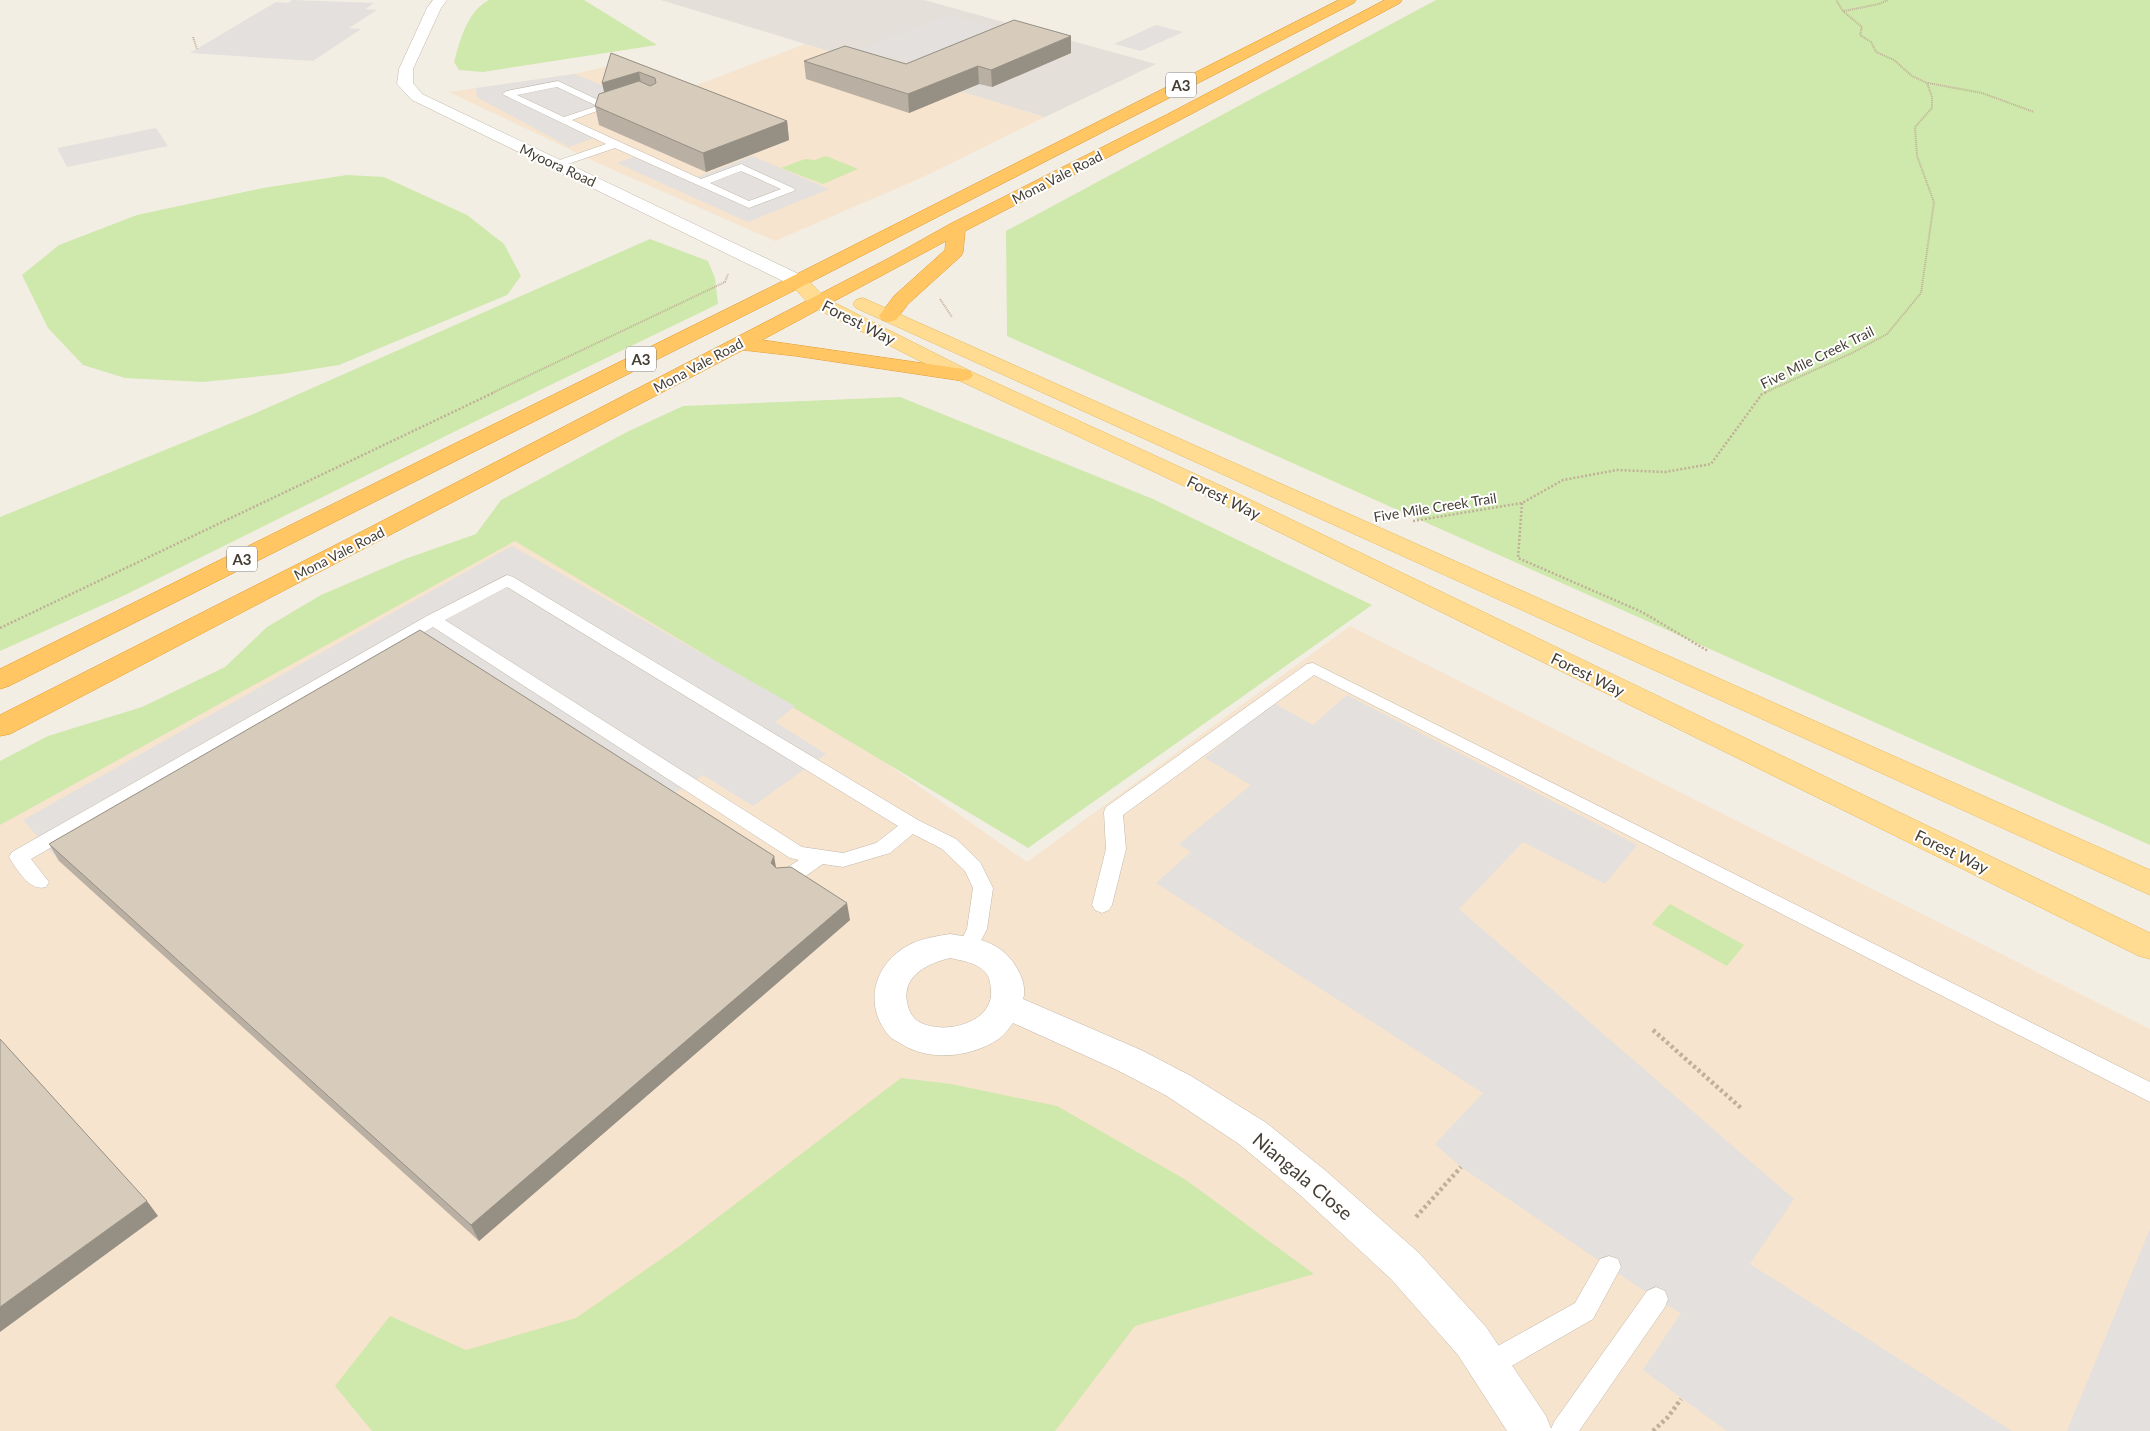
<svg xmlns="http://www.w3.org/2000/svg" width="2150" height="1431" font-family="Lato,sans-serif">
  <style>
    .commercial { fill: #f6e4ce }
    .industrial { fill: #e4dfd9 }
    .green { fill: #cfe8ac }
    .parking { fill: #e3e0dd }
    .lines { fill: none; stroke-linecap: round; stroke-linejoin: round }
    .lane-casing { stroke: #c1b8aa; stroke-width: 1 }
    .street-casing { stroke: #c1b8aa; stroke-width: 1 }
    .primary-casing { stroke: #e6b95f; stroke-width: 1 }
    .highway-casing { stroke: #e19a30; stroke-width: 1 }
    .path-far2 { stroke: #c0b098; stroke-width: 2; stroke-dasharray: 1 1; stroke-linecap: butt }
    .path-far1 { stroke: #c0b098; stroke-width: 2.5; stroke-dasharray: 2 2; stroke-linecap: butt }
    .path { stroke: #c0b098; stroke-width: 4.5; stroke-dasharray: 3 3; stroke-linecap: butt }
    .lane { fill: #fff; fill-rule: evenodd }
    .street { fill: #fff; fill-rule: evenodd }
    .primary { fill: #ffdc91; fill-rule: evenodd }
    .highway { fill: #ffc663; fill-rule: evenodd }
    .wall { fill: #b9afa2 }
    .shaded-wall { fill: #968f84 }
    .building { fill: #d7ccbc; stroke: #968f84 }
    .labels { text-anchor: middle; dominant-baseline: central; stroke-width: 4; stroke-linejoin: round; paint-order: stroke }
    .far-street-label { font-size: 14px; fill: #453e34; stroke: #fff }
    .shield { fill: #fff; stroke: #7d7871; stroke-width: 1 }
    .shield-label { font-size: 15px; font-weight: bold; fill: #453e34 }
    .street-label { font-size: 16px; fill: #453e34; stroke: #fff }
    .near-street-label { font-size: 19px; fill: #453e34; stroke: #fff }
  </style>
  <rect width="100%" height="100%" fill="#f3eee4"/>
  <path class="commercial" d="M805,44L1045,117L921,178L775,241L598,163L449,92L574,74L622,63L689,88Z
    M517,533L645,594L1027,862L1350,626L2150,1029V1431H0V819Z"/>
  <path class="industrial" d="M661,0H924L1156,64L1045,117Z"/>
  <path class="green" d="M489,0H584L657,45L483,72L459,70L454,62C460,41 467,11 489,0Z
    M1436,0H2150V845L1007,336L1006,231Z
    M826,156L858,169L823,184L781,168L805,159L815,160Z
    M347,175L384,177L467,215L504,244L521,276L507,295L339,365L282,374L203,382L125,378L83,365L48,328L22,275L59,245L137,215L263,188Z
    M650,239L708,261L715,278L718,304L476,421L125,595L0,651V517L251,415Z
    M900,397L1153,499L1372,605L1028,848L515,541L0,825V761L48,736L142,707L225,667L267,627L321,595L405,559L476,534L501,500L627,432L683,406Z
    M1670,904L1744,945L1727,966L1652,924Z
    M901,1078L951,1084L1057,1106L1186,1180L1314,1274L1135,1326L1055,1431H372L335,1386L390,1316L466,1350L576,1318L680,1246Z"/>
  <path class="parking" d="M292,0L374,3L365,9L377,10L349,28L361,29L313,61L190,53L276,2L288,3Z
    M948,15L1019,35L935,70L887,55L883,57L859,50Z
    M1156,25L1183,32L1141,51L1114,44Z
    M574,74L626,95L556,120L593,138L569,147L477,97L476,88Z
    M156,128L168,146L67,167L57,148Z
    M752,156L829,189L748,222L617,163L634,157L688,181Z
    M512,546L795,706L775,722L826,754L753,806L703,775L664,800L425,646L59,861L23,820Z
    M1347,695L1637,845L1605,884L1523,842L1459,909L1794,1199L1750,1264L2012,1431H1727L1643,1370L1681,1313L1656,1299L1461,1167L1435,1144L1483,1093L1156,883L1191,852L1179,844L1251,785L1205,758L1272,702L1313,725Z
    M2150,1229V1431H2066H2067Z"/>
  <g class="lines">
    <defs>
      <path id="lane" d="M558,81L611,106L572,120L701,179L741,164L795,189L794,191L749,208L615,148L562,166H554L553,164L554,162L606,144L502,94L507,91ZM557,87L597,106L564,117L517,95ZM741,171L781,189L749,201L710,183Z
        M507,575L513,577L918,820L956,839L980,862L993,888L987,929L974,954L967,956L960,954L957,948L967,929L973,888L965,871L942,849L913,834L890,853L843,867L823,864C810,872 794,888 779,883L776,878L779,873L799,860L790,858L433,627L31,859L49,882L46,887C30,892 17,870 9,857L12,852L427,616ZM507,587L898,826L876,843L843,853L802,847L445,620Z
        M1313,663L2150,1082V1102L1314,675L1123,815L1126,849L1112,905L1109,910L1102,913L1095,910L1092,905L1106,849L1104,812L1106,807L1307,664Z
        M1609,1256L1618,1259L1621,1267L1593,1319L1496,1375L1487,1378L1478,1375L1474,1366L1478,1357L1575,1303L1600,1259Z
        M1656,1287L1665,1291L1668,1299L1665,1307L1579,1431H1550L1554,1422L1647,1291Z"/>
      <path id="street" d="M433,0H447L441,8L413,69V83L422,94L805,277L808,281L805,285L798,287L791,285L412,100L397,84L399,69L427,8Z
        M950,934C981,939 1004,942 1019,972C1023,979 1026,991 1023,999L1141,1050L1191,1076L1265,1122L1326,1171L1419,1253L1486,1327L1546,1416L1552,1431H1507L1458,1355L1391,1279L1300,1195L1239,1144L1167,1096L1117,1070L1013,1023C1009,1028 1005,1034 1000,1038C973,1057 932,1062 903,1045C899,1042 893,1040 890,1037C861,1004 875,960 913,943C924,938 938,936 950,934ZM950,958C962,961 976,962 985,972C990,977 990,983 991,989C994,1018 959,1030 936,1027C929,1026 921,1024 915,1019C910,1014 908,1008 907,1002C902,975 929,963 950,958Z"/>
      <path id="primary" d="M798,275L805,277L825,298L970,371L1230,490L2150,933V959L2139,956L1214,500L956,379L811,306L788,281L791,277Z
        M863,298L2150,870V895L856,308L853,304L856,300Z"/>
      <path id="highway" d="M1339,0H1356L1354,3L805,285L9,686L0,689V669L791,277Z
        M1385,0H1402L1400,3L1178,121L965,231L963,252L961,256L908,304L896,320L889,322L882,320L879,316L894,296L945,250L946,241L762,340L963,369L970,371L973,375L970,379L963,381L796,356L743,350L10,734L0,736V715L359,533L891,257L950,224L1166,115Z"/>
    </defs>
    <use href="#lane" class="lane-casing"/>
    <use href="#street" class="street-casing"/>
    <use href="#primary" class="primary-casing"/>
    <use href="#highway" class="highway-casing"/>
    <path class="path-far2" d="M1844,11L1879,4L1888,0
      M193,37L197,49
      M1928,83L1982,93L2034,112
      M940,299L952,317
      M492,393L725,282L728,274
      M1764,393L1852,353L1887,334L1921,293L1934,202L1917,156L1915,127L1932,108V97L1927,83L1912,76L1894,60L1876,52L1871,42L1860,35L1862,27L1843,11L1836,0"/>
    <path class="path-far1" d="M1522,503L1518,558L1642,612L1708,651
      M1413,521L1522,503L1563,480L1617,470L1665,472L1711,464L1762,394L1767,392
      M0,628L495,392"/>
    <path class="path" d="M1653,1030L1741,1108
      M1416,1217L1461,1167
      M1653,1431L1668,1417L1681,1399"/>
    <use href="#lane" class="lane"/>
    <use href="#street" class="street"/>
    <use href="#primary" class="primary"/>
    <use href="#highway" class="highway"/>
  </g>
  <path class="wall" d="M611,53L787,121L789,140L706,172L599,125L595,106L604,92Z
    M1071,53L992,87L979,84L909,113L806,79L804,61L906,64Z
    M49,844L850,920L479,1241L59,861Z"/>
  <path class="shaded-wall" d="M1071,36V53L992,87L991,70Z
    M978,66L979,84L909,113L908,94Z
    M639,72L642,89L606,100L602,83Z
    M787,121L789,140L706,172L703,153Z
    M774,856L777,873L771,863Z
    M847,903L850,920L479,1241L471,1225Z
    M147,1201L158,1216L0,1332V1307Z"/>
  <path class="building" d="M1014,20L1071,36L991,70L978,66L908,94L804,61L845,46L906,64Z
    M611,53L787,121L703,153L595,106L599,94L639,81L650,86L656,83L655,78L639,72L602,83Z
    M420,630L774,856L771,863L776,868L791,867L847,903L471,1225L49,844Z
    M0,1039L147,1201L0,1307Z"/>
  <g class="labels">
    <g class="far-street-label">
      <text transform="translate(558 165) rotate(25)">Myoora Road</text>
      <text transform="translate(1057 177) rotate(-27)">Mona Vale Road</text>
      <text transform="translate(1817 357) rotate(-26)">Five Mile Creek Trail</text>
      <text transform="translate(698 365) rotate(-28)">Mona Vale Road</text>
      <text transform="translate(1435 507) rotate(-9)">Five Mile Creek Trail</text>
      <text transform="translate(339 553) rotate(-27)">Mona Vale Road</text>
    </g>
    <g class="shield">
      <rect x="1166" y="72.5" width="30" height="25" rx="4"/>
      <rect x="626" y="346.5" width="30" height="25" rx="4"/>
      <rect x="227" y="546.5" width="30" height="25" rx="4"/>
    </g>
    <g class="shield-label">
      <text x="1181" y="85">A3</text>
      <text x="641" y="359">A3</text>
      <text x="242" y="559">A3</text>
    </g>
    <g class="street-label">
      <text transform="translate(859 322) rotate(27)">Forest Way</text>
      <text transform="translate(1224 497) rotate(26)">Forest Way</text>
      <text transform="translate(1588 674) rotate(26)">Forest Way</text>
      <text transform="translate(1952 851) rotate(26)">Forest Way</text>
    </g>
    <g class="near-street-label">
      <text transform="translate(1303 1176) rotate(40)">Niangala Close</text>
    </g>
  </g>
</svg>
